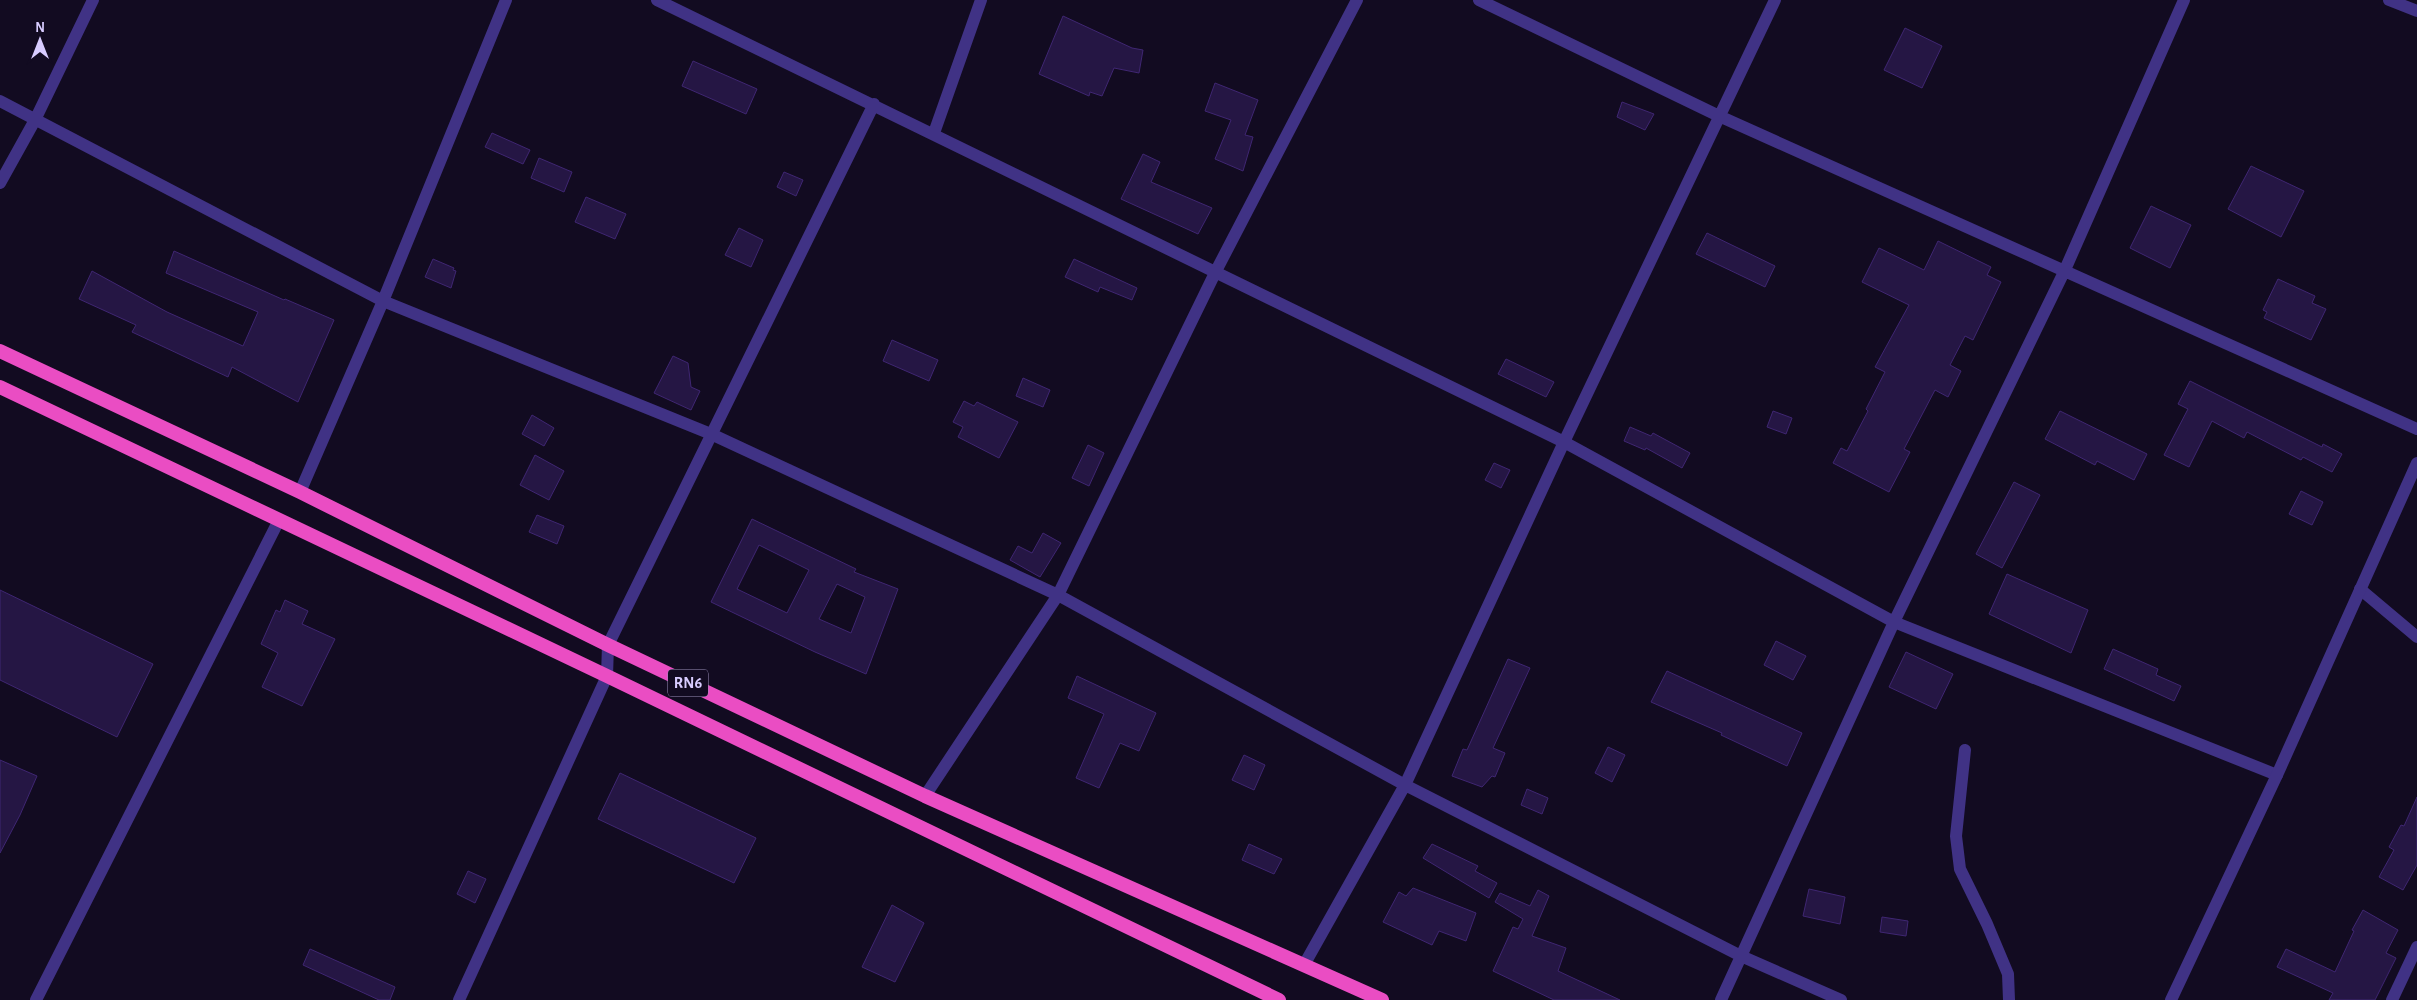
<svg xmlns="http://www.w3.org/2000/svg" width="2417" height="1000" font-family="'Alegreya Sans',sans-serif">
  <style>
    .building { fill: #251644; stroke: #3f2672; fill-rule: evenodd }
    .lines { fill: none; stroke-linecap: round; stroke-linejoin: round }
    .minor { stroke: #403285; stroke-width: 12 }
    .tertiary { stroke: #403285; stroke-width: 12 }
    .trunk { stroke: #ea4dc3; stroke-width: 14 }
    .labels { text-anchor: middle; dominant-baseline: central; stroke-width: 4; stroke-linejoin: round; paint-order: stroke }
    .shield { fill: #120b21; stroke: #9d92bc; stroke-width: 1 }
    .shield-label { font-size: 16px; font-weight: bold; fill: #d8ccff }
  </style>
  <rect width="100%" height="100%" fill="#120b21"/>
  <path class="building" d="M1063,16L1132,48L1143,50L1139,73L1114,68L1102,96L1090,92L1089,96L1039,74Z
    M1905,28L1942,46L1922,88L1884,70Z
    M693,61L757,89L746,114L682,86Z
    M1215,83L1258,100L1245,135L1253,137L1243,171L1215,159L1231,120L1205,111Z
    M1622,102L1654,114L1645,130L1617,117Z
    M492,133L530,150L523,164L485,147Z
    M1143,154L1160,162L1151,182L1212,208L1198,234L1121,199Z
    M539,158L572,172L564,192L531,178Z
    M2251,166L2304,191L2281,237L2228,209Z
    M784,172L803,180L796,196L777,187Z
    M586,197L626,214L615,239L575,222Z
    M2151,206L2191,225L2170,268L2130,248Z
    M739,228L763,240L751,267L725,255Z
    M1707,233L1775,266L1765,287L1696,254Z
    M1938,241L1991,267L1987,275L2001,282L1973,340L1965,336L1950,365L1961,371L1948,397L1935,390L1904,449L1910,452L1889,492L1833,463L1841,448L1847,451L1868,411L1866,409L1885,372L1875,367L1909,305L1862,282L1879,248L1924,270Z
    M174,251L284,300L285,299L334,320L298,402L232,367L228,377L132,332L136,325L79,299L92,271L167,312L243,346L258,312L166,273Z
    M433,259L454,268L453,270L456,271L451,288L425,277Z
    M1074,259L1137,288L1132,300L1100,287L1098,292L1065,277Z
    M2278,279L2315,296L2312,303L2326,309L2311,340L2264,318L2267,312L2263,310Z
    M892,340L938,360L929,381L883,361Z
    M673,356L688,363L691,387L700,391L691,410L654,393Z
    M1506,359L1554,382L1546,397L1498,374Z
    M1023,378L1050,390L1043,407L1016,396Z
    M2190,381L2322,447L2323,444L2342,454L2332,472L2303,457L2301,460L2247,432L2244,438L2212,421L2189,467L2164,455L2188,409L2178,404Z
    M964,401L974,406L977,402L1018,422L999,458L958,437L963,427L953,422Z
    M1773,411L1792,418L1786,434L1767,427Z
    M2060,411L2147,454L2134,480L2097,461L2095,465L2045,439Z
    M532,415L554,428L544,446L522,434Z
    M1630,427L1651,436L1653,433L1690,453L1682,468L1646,448L1645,450L1624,441Z
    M1088,445L1104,453L1089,486L1072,478Z
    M535,455L564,471L549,500L520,485Z
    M1494,463L1510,470L1501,488L1485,480Z
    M2014,482L2040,495L2002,568L1976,554Z
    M2301,491L2323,502L2312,525L2289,514Z
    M537,515L564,526L557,544L529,532Z
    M752,519L856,569L854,572L898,589L866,674L815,652L711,602ZM759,545L809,570L787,613L737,589ZM837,584L865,597L851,633L819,619Z
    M1043,533L1061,543L1040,577L1010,560L1018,546L1032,553Z
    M2007,574L2088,610L2071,653L1989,614Z
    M0,590L153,664L117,737L0,680Z
    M285,600L308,611L302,624L335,639L302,706L262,687L278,653L261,644L276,610L280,612Z
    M1776,641L1806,656L1793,680L1764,665Z
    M2113,649L2158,669L2156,675L2181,686L2174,701L2104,669Z
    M1906,652L1953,674L1936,709L1889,687Z
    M1508,659L1530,668L1493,748L1505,753L1495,777L1492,776L1482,787L1452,776L1463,749L1467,750Z
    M1667,671L1802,733L1787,766L1721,735L1722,733L1651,702Z
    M1077,676L1156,713L1139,751L1120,743L1099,788L1076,778L1104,714L1068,698Z
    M1608,747L1625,755L1612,782L1595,773Z
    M1244,755L1265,765L1254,790L1232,780Z
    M0,760L37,776L20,815L0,853Z
    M620,773L756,838L734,883L598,819Z
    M1527,789L1548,798L1542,814L1521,805Z
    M2417,797V865L2403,890L2379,877L2394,850L2389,847L2401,825L2404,826Z
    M1249,844L1282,859L1274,874L1242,860Z
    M1432,844L1478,866L1475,871L1497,883L1489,898L1423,858Z
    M468,871L486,879L475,903L457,894Z
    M1413,888L1476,913L1466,941L1439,931L1432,945L1383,922L1399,892L1406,896Z
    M1809,889L1845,897L1840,924L1803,916Z
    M1538,890L1549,896L1532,936L1566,948L1558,971L1620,1000H1554L1493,971L1513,927L1518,929L1523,919L1495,902L1500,893L1530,906Z
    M892,905L924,923L895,982L862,967Z
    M2363,910L2398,930L2386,953L2396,958L2375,1000H2329L2333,993L2277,967L2286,949L2335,972L2354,931L2352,930Z
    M1882,917L1908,921L1906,936L1880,932Z
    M310,949L395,987L390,1000H379L303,965Z"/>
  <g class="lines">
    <path class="minor" d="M657,0L1564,442L1894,622L2277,775
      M1479,0L1719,116L2417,429
      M2389,0L2417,11
      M0,101L383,301L711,434L1058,595L1405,785L1741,956L1841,1000
      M934,133L981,0
      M0,183L35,120L93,0
      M300,492L383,301L506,0
      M2360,589L2417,637
      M1965,750L1956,836L1960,869L1987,924L2008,974L2009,1000
      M925,796L1058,595L1216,271L1357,0
      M1304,965L1405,785L1564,442L1775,0
      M36,1000L279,520
      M459,1000L607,676L608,645L874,104
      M1721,1000L1894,622L2064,272L2184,0
      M2392,1000L2417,947"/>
    <path class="tertiary" d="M2171,1000L2277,775L2417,463"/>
    <path class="trunk" d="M0,351L300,492L608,645L925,796L1382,1000
      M0,387L607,676L1279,1000"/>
  </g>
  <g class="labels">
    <rect class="shield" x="668" y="669.5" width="40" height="27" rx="4"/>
    <g class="shield-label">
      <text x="688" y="683">RN6</text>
    </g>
  </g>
  <g transform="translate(40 40)" stroke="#120b21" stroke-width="4" paint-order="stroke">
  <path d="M0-4L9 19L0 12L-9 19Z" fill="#d8ccff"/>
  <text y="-8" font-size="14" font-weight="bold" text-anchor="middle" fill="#d8ccff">N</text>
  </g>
</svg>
